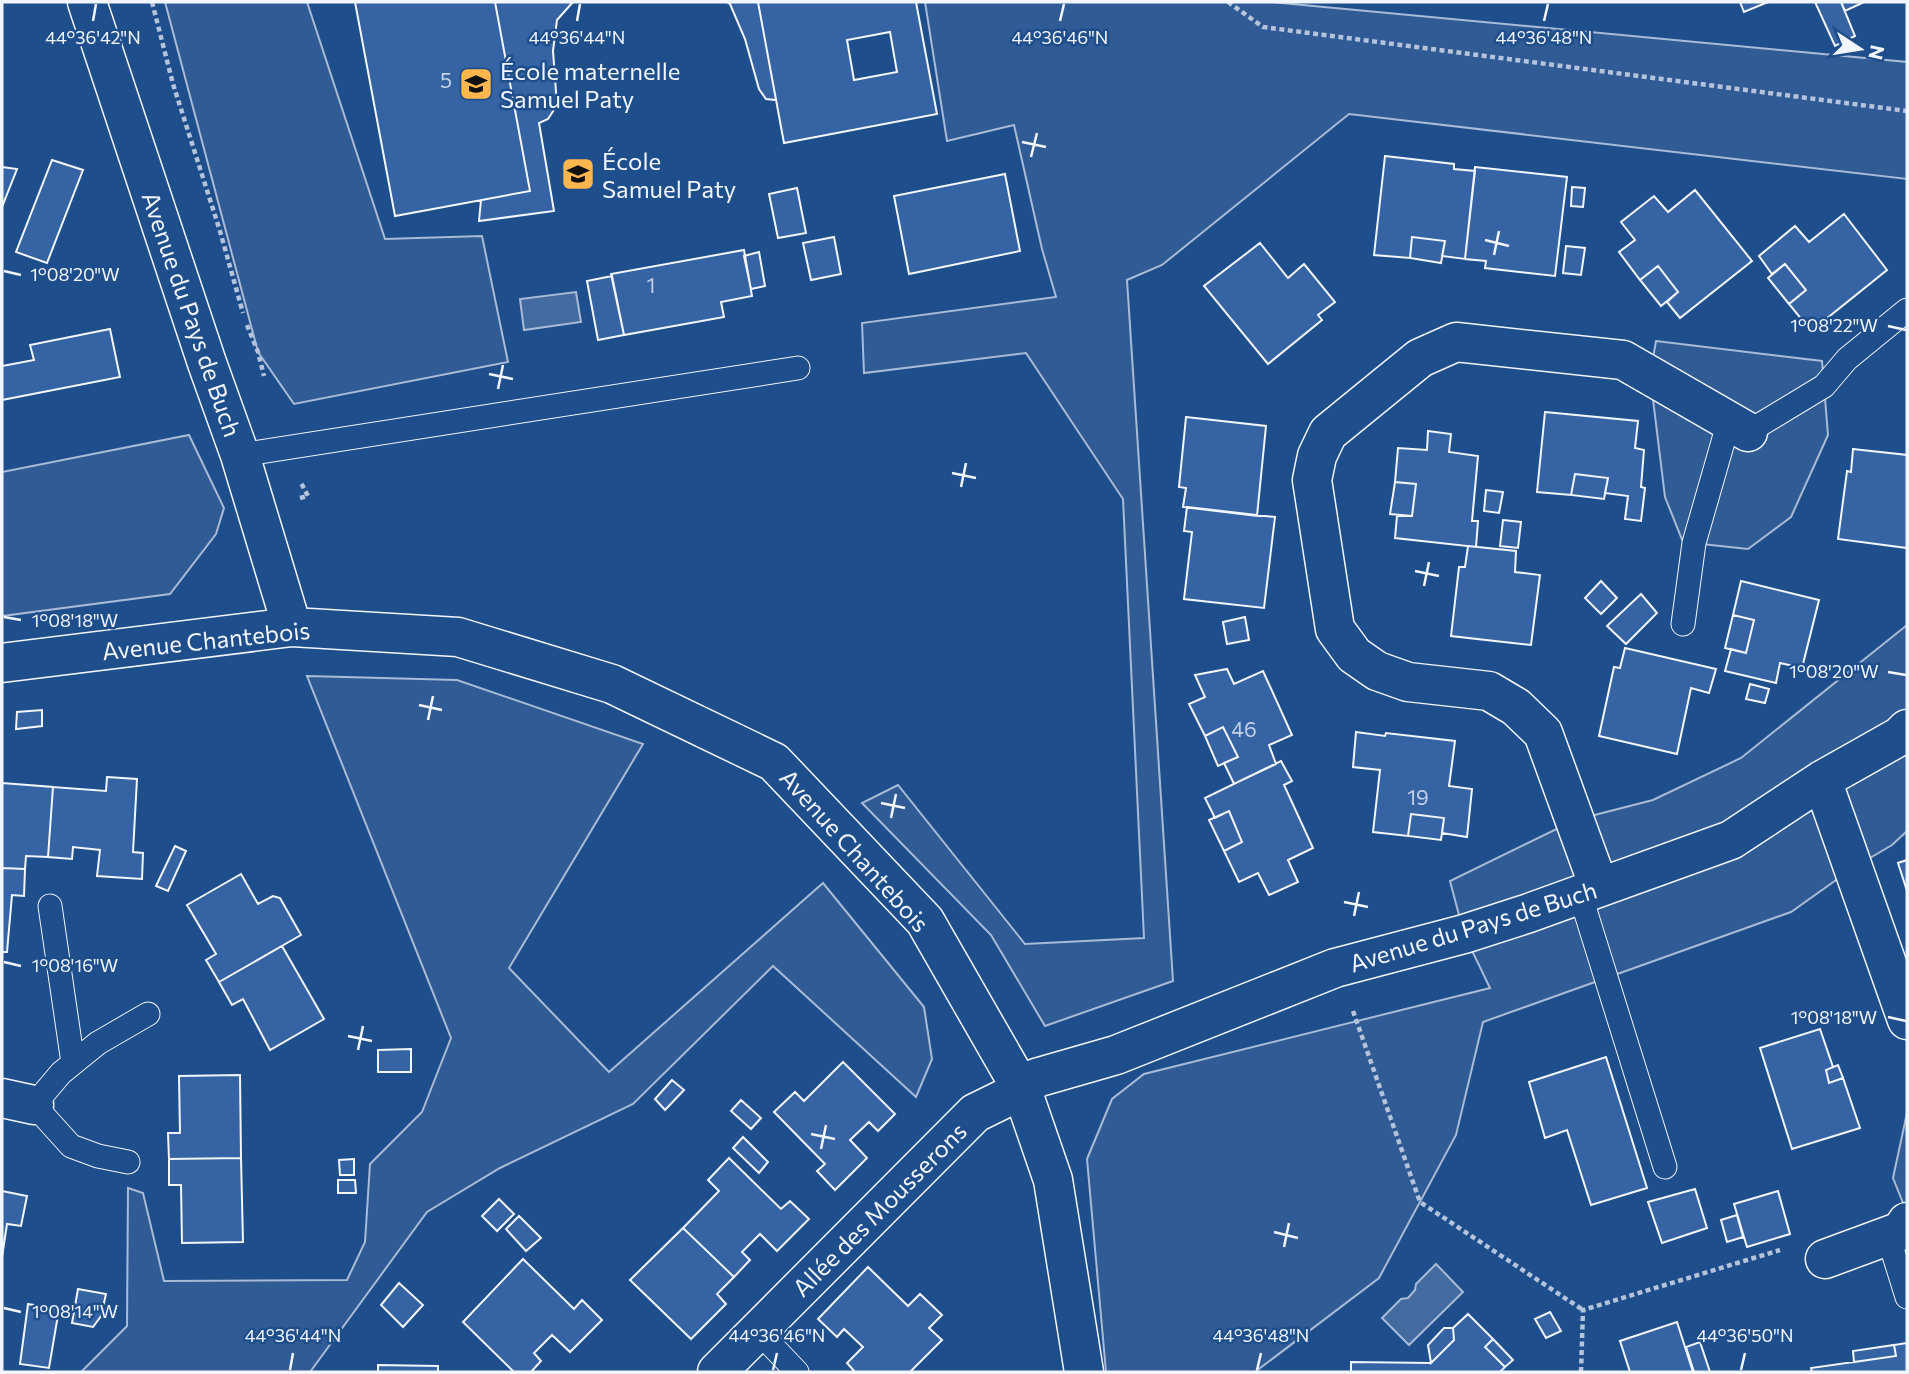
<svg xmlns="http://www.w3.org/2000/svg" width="1909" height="1374" font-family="Commissioner,sans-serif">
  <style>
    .built { fill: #305b95; stroke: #a8bbd7; stroke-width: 2 }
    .water { fill: #446ba0; stroke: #a8bbd7; stroke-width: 2 }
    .building { fill: #3563a3; stroke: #f2f6ff; stroke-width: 2; fill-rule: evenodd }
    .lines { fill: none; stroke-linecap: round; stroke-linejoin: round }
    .service-casing { stroke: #f2f6ff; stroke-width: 25 }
    .minor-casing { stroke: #f2f6ff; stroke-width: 41 }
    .path { stroke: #b3c4dc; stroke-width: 4.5; stroke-dasharray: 5 3.5; stroke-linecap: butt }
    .service { stroke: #1f4e8c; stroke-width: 23 }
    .minor { stroke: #1f4e8c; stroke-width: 38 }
    .ticks { fill: none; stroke: #f2f6ff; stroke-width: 2.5 }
    .labels { text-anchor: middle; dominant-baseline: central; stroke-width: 5; stroke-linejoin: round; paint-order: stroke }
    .number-label { font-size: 21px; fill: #c3d1e8 }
    .poi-label { font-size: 24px; fill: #f2f6ff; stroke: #1f4e8c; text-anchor: start }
    .street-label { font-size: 24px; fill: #f2f6ff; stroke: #1f4e8c }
    .ticks-label { font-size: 18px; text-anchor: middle; fill: #f2f6ff; stroke: #1f4e8c; stroke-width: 5; stroke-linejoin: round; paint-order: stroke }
  </style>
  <rect width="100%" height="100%" fill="#1f4e8c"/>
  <path class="built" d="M165,2H307L385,239L482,236L508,362L294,404L258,352Z
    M925,2H1271L1907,62V179L1349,114L1162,265L1127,280L1173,981L1045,1026L991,935L862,803L898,785L1025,944L1144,938L1123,499L1026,353L864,373L862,323L1056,297L1042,249L1014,125L947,141Z
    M1656,341L1822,361L1828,435L1791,517L1748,549L1683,542L1665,497L1650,375Z
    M189,435L224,508L216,534L170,594L2,616V472Z
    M1907,625V831L1892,845L1853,868L1791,912L1483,1022L1456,1135L1379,1278L1255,1372H1106L1087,1159L1112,1099L1144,1074L1490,988L1464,934L1450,881L1575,820L1653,800L1741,758Z
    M307,676L457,680L643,744L509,968L609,1072L823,883L924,1007L932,1059L916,1097L773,966L633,1104L500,1168L427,1212L310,1372H81L127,1326L128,1188L143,1193L164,1281L347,1280L365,1242L370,1164L422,1112L451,1038Z
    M1907,1113V1213L1893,1178Z"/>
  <path class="water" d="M576,292L581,322L524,330L520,299Z
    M1436,1264L1463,1292L1409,1345L1382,1318L1401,1299L1408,1298L1415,1290L1416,1284Z"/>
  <path class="building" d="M355,2H495L530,191L395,216Z
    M495,2H573L557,20L553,51L557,105L548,119L539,123L554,211L479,221L481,200L530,191Z
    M727,2H758L776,100L766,99L759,89L745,39L730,4Z
    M758,2H916L937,114L784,143ZM890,32L897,72L854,80L847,40Z
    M1740,2H1768L1744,12Z
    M1815,2H1841L1855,36L1835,46Z
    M1841,2H1864L1845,11Z
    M1385,156L1454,164V169L1475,171L1465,259L1442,256L1445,241L1412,237L1410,258L1374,255Z
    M52,160L83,170L47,263L16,252Z
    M2,167L17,169L2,207Z
    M1475,167L1567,177L1555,276L1485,268L1486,261L1465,259Z
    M1005,174L1020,251L909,274L894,196Z
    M1572,187L1585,188L1583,207L1571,206Z
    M797,188L806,233L778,238L769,194Z
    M1695,190L1752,261L1680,318L1667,302L1678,292L1658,266L1640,280L1619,252L1635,240L1621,222L1654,196L1668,212Z
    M1844,214L1887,270L1811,331L1789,304L1806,290L1785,264L1772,274L1759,256L1795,226L1809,242Z
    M834,237L841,274L811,280L803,243Z
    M1412,237L1445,241L1441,263L1410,258Z
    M1260,243L1288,278L1304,264L1335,302L1318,315L1322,320L1268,364L1204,286Z
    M1566,246L1585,248L1581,275L1563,273Z
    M744,250L752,296L721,302L724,317L624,335L611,274Z
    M759,252L765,286L751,289L744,256Z
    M1785,264L1806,290L1789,304L1768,278Z
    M1658,266L1678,292L1661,306L1640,280Z
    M612,276L624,335L598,340L587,281Z
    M110,329L120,377L2,400V366L34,360L30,345Z
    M1545,412L1638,421L1635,448L1644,450L1641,487L1645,488L1641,521L1625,519L1628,496L1605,493L1608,478L1575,474L1571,495L1537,492Z
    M1186,417L1266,426L1257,516L1183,507L1186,488L1179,487Z
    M1428,431L1451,434L1449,452L1478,456L1472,521H1478L1476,547L1395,538L1397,516H1412L1416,484L1395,482L1398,448L1427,450Z
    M1853,449L1907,455V548L1838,539L1847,471L1851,472Z
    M1575,474L1608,478L1604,499L1571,495Z
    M1395,482L1416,484L1412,516L1390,514Z
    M1486,490L1503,492L1499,513L1484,511Z
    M1187,507L1275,517L1264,608L1184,599L1192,532L1184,531Z
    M1503,520L1521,522L1518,548L1500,546Z
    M1468,546L1516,551L1515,572L1540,575L1531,645L1451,636L1459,567H1465Z
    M1601,581L1617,598L1601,614L1585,598Z
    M1741,581L1819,600L1802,668L1780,663L1776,683L1725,671L1731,649L1746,653L1754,620L1733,615Z
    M1641,594L1657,613L1626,644L1607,626Z
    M1733,615L1754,620L1746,653L1725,648Z
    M1245,617L1249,640L1227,644L1223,622Z
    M1625,648L1716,669L1709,693L1691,688L1677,754L1599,736L1614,667L1620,668Z
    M1227,669L1234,684L1263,671L1292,735L1269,745L1276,764L1234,784L1224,763L1238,757L1223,727L1205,736L1189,704L1205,697L1195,675Z
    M1750,684L1769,689L1765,703L1746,699Z
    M42,710V726L16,729L17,712Z
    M1223,727L1238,757L1218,766L1205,736Z
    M1356,732L1385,736L1386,733L1455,741L1449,786L1472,789L1467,837L1442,833L1444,818L1411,814L1408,836L1373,832L1380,770L1353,767Z
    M1281,761L1292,781L1284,785L1313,848L1288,860L1298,882L1269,895L1258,873L1239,882L1224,851L1242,842L1229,811L1215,818L1205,798Z
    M107,777L137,779L133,852L143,853L142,879L97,876L100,850L73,847L72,859L48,857L53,787L106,791Z
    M2,783L53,787L48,857L26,856L25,869L2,868Z
    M1229,811L1242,842L1224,851L1209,820Z
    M1411,814L1444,818L1441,840L1408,836Z
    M175,846L186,851L168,891L156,886Z
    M1907,860V891L1898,863Z
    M2,868L25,869L24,896L12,895L7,952H2Z
    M241,874L258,904L273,896L280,898L301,935L219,982L206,960L216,954L187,905Z
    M282,946L324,1019L270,1050L243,999L232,1005L219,982Z
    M1820,1029L1833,1067L1826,1070L1829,1083L1843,1078L1860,1128L1792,1149L1760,1048Z
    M411,1049V1072H378V1050Z
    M1606,1057L1647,1188L1591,1205L1567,1130L1545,1138L1529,1082Z
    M843,1062L895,1114L878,1131L869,1122L850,1140L867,1158L835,1190L817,1171L825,1164L774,1112L795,1092L804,1101Z
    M1838,1065L1843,1078L1829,1083L1826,1070Z
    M240,1075L241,1158L169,1159L168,1133H180L179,1076Z
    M672,1080L684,1090L665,1110L655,1099Z
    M741,1100L761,1118L751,1129L731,1111Z
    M743,1137L768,1162L759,1173L733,1148Z
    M241,1158L243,1242L182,1243L181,1185H169V1159Z
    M729,1158L781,1209L790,1201L809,1219L777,1251L760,1234L742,1252L750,1260L734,1277L683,1228L719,1191L708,1180Z
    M354,1159V1175H340L339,1160Z
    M338,1180H355L356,1193H338Z
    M1695,1189L1707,1228L1662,1243L1648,1202Z
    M2,1191L27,1196L21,1226L7,1224L2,1257Z
    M1778,1191L1790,1234L1747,1247L1734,1204Z
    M499,1199L514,1214L497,1231L482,1216Z
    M1737,1215L1743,1237L1727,1242L1721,1220Z
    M519,1216L541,1238L526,1251L506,1229Z
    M683,1228L734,1277L717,1294L726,1304L691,1339L630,1280Z
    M523,1259L574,1309L582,1300L602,1320L570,1352L552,1335L534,1353L541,1361L531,1372H514L463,1322Z
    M868,1267L908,1306L920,1294L942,1315L929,1328L942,1340L910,1372H855L847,1363L863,1347L844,1329L837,1337L818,1319Z
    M399,1283L423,1305L403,1327L381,1305Z
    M78,1289L106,1294L101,1316L93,1327L72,1323Z
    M28,1304L59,1309L49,1368L20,1364Z
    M1550,1312L1561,1331L1546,1338L1535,1319Z
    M1468,1314L1493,1339L1485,1347L1505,1367L1500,1372H1351V1362L1431,1363L1454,1340L1453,1328Z
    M1677,1322L1693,1372H1630L1620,1341Z
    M1444,1328H1453L1454,1340L1431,1363L1428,1345Z
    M1493,1339L1513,1360L1505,1367L1485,1347Z
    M1700,1342L1710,1372H1694L1686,1347Z
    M1907,1343V1372H1812L1811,1368L1896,1356L1894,1345Z
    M1894,1345L1896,1356L1854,1362L1853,1351Z
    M378,1365L438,1366V1372H378Z"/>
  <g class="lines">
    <defs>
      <path id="service" d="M1748,432L1824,386L1847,359L1907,310
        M240,455L798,368
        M1683,624L1694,543L1729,421
        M1580,894L1665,1167
        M50,906L73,1063
        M128,1162L98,1156L71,1146L34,1105L61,1073L98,1043L148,1014
        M1888,1236L1907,1297
        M758,1331L797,1372"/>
      <path id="minor" d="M87,2L207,363L240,455L292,627
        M2,663L292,627L458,637L612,684L774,762L925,921L1022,1090L1053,1180L1084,1372
        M1822,780L1907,1020
        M1599,887L1543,733L1516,707L1489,691L1408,682L1377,671L1354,655L1335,629L1312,480L1317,456L1328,433L1420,358L1456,342L1623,360L1748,432
        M2,1098L34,1105
        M1825,1259L1901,1231L1907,1222
        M717,1372L975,1113L1022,1090L1036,1078L1116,1055L1335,968L1464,934L1529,913L1731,840L1822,780L1900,736L1907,729"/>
    </defs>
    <use href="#service" class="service-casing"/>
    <use href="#minor" class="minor-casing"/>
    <path class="path" d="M152,2L173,84L220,231L243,313
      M1228,2L1263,27L1907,111
      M247,325L258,352L264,376
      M300,498L308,496L301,483
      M1353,1011L1420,1202L1583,1310
      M1581,1372L1583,1310L1780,1250"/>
    <use href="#service" class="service"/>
    <use href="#minor" class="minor"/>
  </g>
  <path class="ticks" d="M93,21L96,4M577,21L580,4M1060,21L1064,4M1544,21L1548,4M1022,142L1046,147M1031,157L1037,133M1485,240L1509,246M1494,255L1499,231M4,271L21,275M1888,326L1906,330M489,374L513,379M498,389L503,365M952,473L976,478M961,487L966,463M1415,571L1439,576M1424,586L1429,562M4,617L21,620M1888,672L1906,675M419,705L442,710M428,720L433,696M881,803L905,808M891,818L896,794M1344,902L1368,907M1354,916L1359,892M4,962L21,966M1888,1017L1906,1021M348,1036L372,1041M358,1050L363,1026M811,1134L835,1139M821,1149L826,1125M1274,1232L1298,1238M1284,1247L1289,1223M4,1308L21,1312M290,1370L293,1353M773,1370L777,1353M1257,1370L1261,1353M1741,1370L1745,1353"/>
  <defs>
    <symbol id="school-square" viewBox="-11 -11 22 22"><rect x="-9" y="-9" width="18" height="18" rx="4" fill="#ffb74d" stroke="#1f4e8c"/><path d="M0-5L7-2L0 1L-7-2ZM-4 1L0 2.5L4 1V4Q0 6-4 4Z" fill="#111"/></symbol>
  </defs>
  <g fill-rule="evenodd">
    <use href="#school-square" x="457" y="65" width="38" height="38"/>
    <use href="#school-square" x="559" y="155" width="38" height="38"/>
  </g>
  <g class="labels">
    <g class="number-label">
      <text x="446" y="79">5</text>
      <text x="651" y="284">1</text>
      <text x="1244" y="728">46</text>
      <text x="1418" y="796">19</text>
    </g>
    <g class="poi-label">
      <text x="500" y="70">École maternelle<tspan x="500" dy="28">Samuel Paty</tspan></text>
      <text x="602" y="160">École<tspan x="602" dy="28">Samuel Paty</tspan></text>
    </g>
    <g class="street-label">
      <text transform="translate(192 314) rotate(71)">Avenue du Pays de Buch</text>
      <text transform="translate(206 640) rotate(-6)">Avenue Chantebois</text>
      <text transform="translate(855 850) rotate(48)">Avenue Chantebois</text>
      <text transform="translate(1473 926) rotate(-17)">Avenue du Pays de Buch</text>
      <text transform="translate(879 1209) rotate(-45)">Allée des Mousserons</text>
    </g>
  </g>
  <g class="ticks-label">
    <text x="93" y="44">44°36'42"N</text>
    <text x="577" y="44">44°36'44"N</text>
    <text x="1060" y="44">44°36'46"N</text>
    <text x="1544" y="44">44°36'48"N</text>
    <text x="75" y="281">1°08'20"W</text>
    <text x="1834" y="332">1°08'22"W</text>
    <text x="75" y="627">1°08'18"W</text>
    <text x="1834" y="678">1°08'20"W</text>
    <text x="75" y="972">1°08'16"W</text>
    <text x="1834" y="1024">1°08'18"W</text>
    <text x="75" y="1318">1°08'14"W</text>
    <text x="293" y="1342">44°36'44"N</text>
    <text x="777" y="1342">44°36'46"N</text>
    <text x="1261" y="1342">44°36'48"N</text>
    <text x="1745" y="1342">44°36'50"N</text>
  </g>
  <rect width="1909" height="1374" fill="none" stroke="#f2f6ff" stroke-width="7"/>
  <g transform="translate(1860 49) rotate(102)" stroke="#1f4e8c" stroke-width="5" paint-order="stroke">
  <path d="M0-5L12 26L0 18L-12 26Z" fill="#f2f6ff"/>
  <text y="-10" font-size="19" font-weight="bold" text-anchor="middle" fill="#f2f6ff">N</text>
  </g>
</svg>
